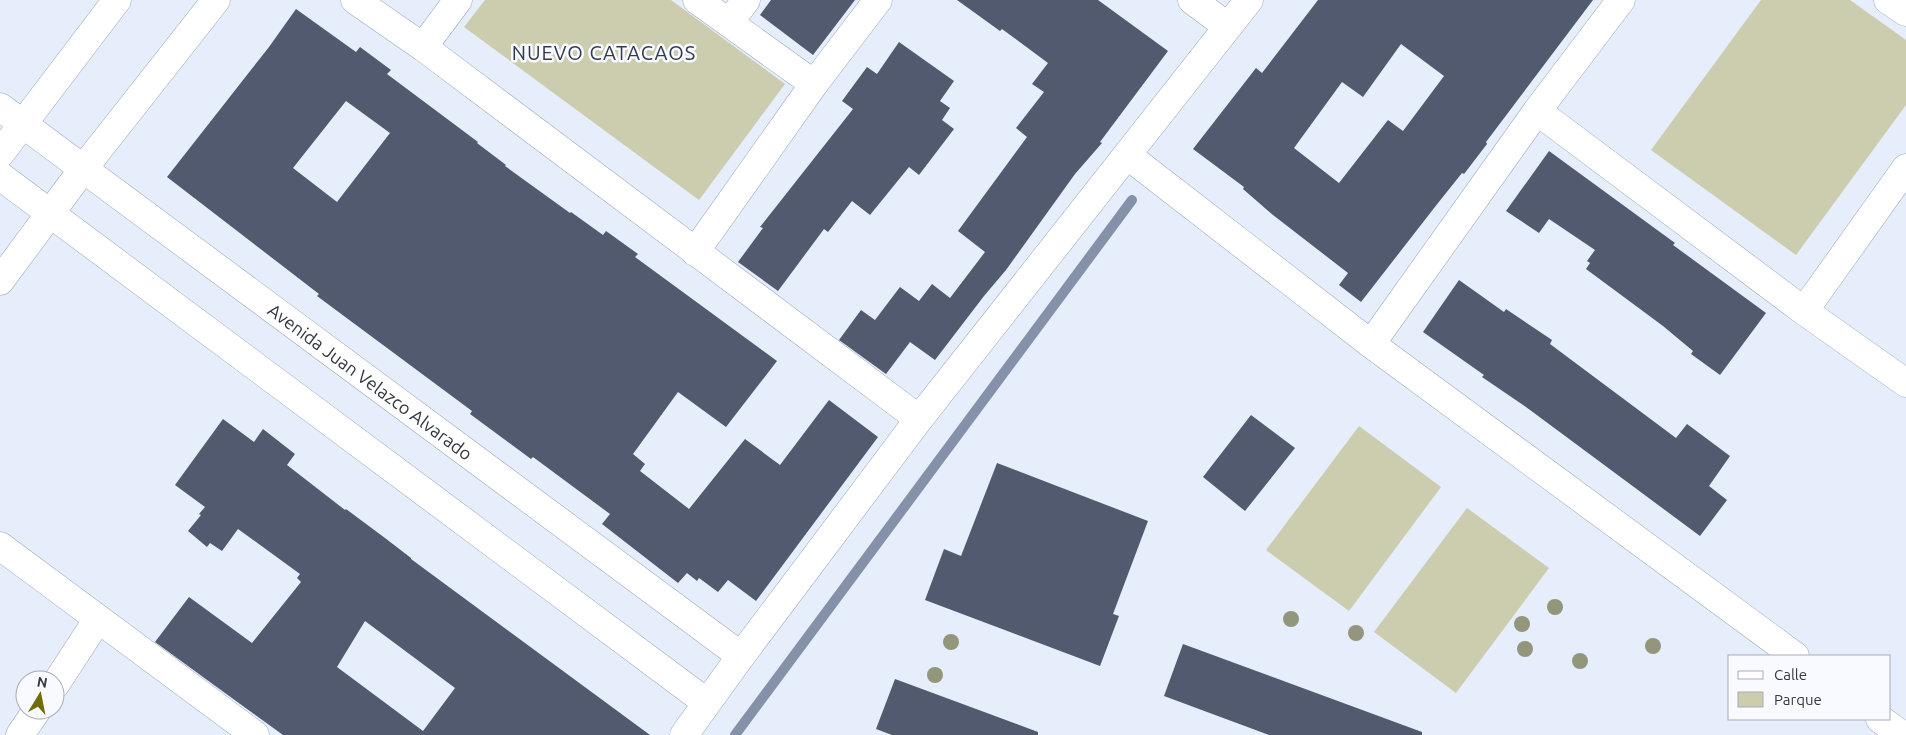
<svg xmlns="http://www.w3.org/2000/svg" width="1906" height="735" font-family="Ubuntu,sans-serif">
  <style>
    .green { fill: #ccccaf }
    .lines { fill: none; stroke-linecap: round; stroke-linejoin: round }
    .stream { stroke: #8591a9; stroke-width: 10 }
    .building { fill: #515a6e; fill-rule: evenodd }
    .minor-casing { stroke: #9da8be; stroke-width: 29 }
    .minor { stroke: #fff; stroke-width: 28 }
    .tree { fill: #94967c }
    .labels { text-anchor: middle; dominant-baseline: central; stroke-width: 5; stroke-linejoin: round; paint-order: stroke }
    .street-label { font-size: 18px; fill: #333740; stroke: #f8faff }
    .quarter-label { font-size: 20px; letter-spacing: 1px; fill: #323b4d; stroke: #f8faff }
  </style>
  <rect width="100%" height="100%" fill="#e6edfb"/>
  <path class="green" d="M485,0H671L785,84L699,200L464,27Z
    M1761,0H1850L1906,40V105L1796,255L1651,150Z
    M1359,426L1441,487L1349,611L1266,550Z
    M1467,508L1549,568L1456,693L1374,632Z"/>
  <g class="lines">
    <path class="stream" d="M735,735L1132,200"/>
  </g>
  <path class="building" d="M771,0H855L813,55L760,15Z
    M957,0H1098L1168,51L1100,142L1102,143L1075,174L1006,270L984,296L935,360L910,342L886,374L839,340L861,310L875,320L900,287L919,301L932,284L950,298L985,252L958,231L1027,137L1016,128L1044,92L1032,84L1048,63L1002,29L1000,31Z
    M1318,0H1593L1486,142L1487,144L1464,174L1462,173L1438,203L1361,302L1339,285L1348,273L1273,215L1243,189L1244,187L1193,149L1256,68L1262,73ZM1401,44L1444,76L1403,131L1388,120L1339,183L1294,148L1342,82L1363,97Z
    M296,9L356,52L360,47L391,70L387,74L478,142L477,143L506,165L505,166L570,213L571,212L603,235L606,231L638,254L635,257L777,361L726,427L678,392L633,454L645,464L640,471L689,509L745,439L780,465L829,400L878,437L756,601L728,580L718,592L699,578L697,581L687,573L678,583L602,524L610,514L533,457L531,459L470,414L472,411L317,296L319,294L167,177L269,47ZM346,101L390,133L337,202L293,168Z
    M899,42L954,81L940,101L950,108L942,120L954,129L919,175L909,167L870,215L852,201L828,232L824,229L778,291L738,262L763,228L760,227L853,109L842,101L867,67L877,74Z
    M1549,151L1675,243L1673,245L1766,313L1720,375L1691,354L1693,351L1663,326L1586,269L1590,263L1587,261L1595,250L1549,219L1539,233L1506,211Z
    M1459,280L1504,312L1506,309L1552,340L1550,344L1676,438L1687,424L1730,456L1709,486L1727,500L1700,536L1526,407L1482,377L1484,375L1423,332Z
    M1251,415L1295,448L1245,511L1203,477Z
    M223,419L254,442L263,429L295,454L287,465L345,510L346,509L385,538L411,558V559L650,735H283L214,685L155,642L189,597L252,643L301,582L297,578L300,574L238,529L222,551L210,543L207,547L188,531L201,515L199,514L205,507L175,485ZM365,621L455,688L423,731L337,667Z
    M997,463L1148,521L1113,614L1119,616L1100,666L925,600L944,549L961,556Z
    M1183,644L1422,732V735H1269L1164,696Z
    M895,679L1038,732V735H892L876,729Z"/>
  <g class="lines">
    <defs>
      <g id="minor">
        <path d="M355,0L423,47L919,419"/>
        <path d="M697,0L814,84"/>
        <path d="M1192,0L1227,26"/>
        <path d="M1888,0L1906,12"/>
        <path d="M729,23L746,0"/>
        <path d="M423,47L458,0"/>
        <path id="s1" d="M0,107L741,656"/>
        <path d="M1537,111L1804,311L1906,383"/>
        <path d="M0,154L117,0"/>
        <path d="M1127,155L1371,344L1795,656"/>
        <path d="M0,176L706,702"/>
        <path d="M695,252L814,84L878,0"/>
        <path d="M0,281L83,169L216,0"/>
        <path d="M1804,311L1906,168"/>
        <path d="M1371,344L1537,111L1621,0"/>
        <path d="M0,546L255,735"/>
        <path d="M55,685L98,619"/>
        <path d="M1880,719L1902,735"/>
        <path d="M20,735L37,710"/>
        <path d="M684,735L741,656L919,419L1249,0"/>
      </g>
    </defs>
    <use href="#minor" class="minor-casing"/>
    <use href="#minor" class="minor"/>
  </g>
  <g class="tree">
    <circle cx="1555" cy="607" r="8"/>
    <circle cx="1291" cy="619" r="8"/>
    <circle cx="1522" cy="624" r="8"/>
    <circle cx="1356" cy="633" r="8"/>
    <circle cx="951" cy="642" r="8"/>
    <circle cx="1653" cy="646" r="8"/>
    <circle cx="1525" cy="649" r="8"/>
    <circle cx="1580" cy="661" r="8"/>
    <circle cx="935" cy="675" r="8"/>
  </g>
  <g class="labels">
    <g class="street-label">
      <text stroke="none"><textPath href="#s1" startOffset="461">Avenida Juan Velazco Alvarado</textPath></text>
    </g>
    <g class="quarter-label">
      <text x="604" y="52">NUEVO CATACAOS</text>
    </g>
  </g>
  <rect x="1728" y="655" width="162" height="65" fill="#f8faff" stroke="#a9acb3"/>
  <rect x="1738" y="671" width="25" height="8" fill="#ffffff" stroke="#a9acb3"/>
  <text x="1774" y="680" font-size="15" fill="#333740">Calle</text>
  <rect x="1738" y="692" width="25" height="15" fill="#ccccaf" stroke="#a9acb3"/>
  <text x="1774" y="705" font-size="15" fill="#333740">Parque</text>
  <g transform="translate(40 695) rotate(10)"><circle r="24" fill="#f8faff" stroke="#a9acb3"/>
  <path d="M0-4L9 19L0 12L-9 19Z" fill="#6f6c09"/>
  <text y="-8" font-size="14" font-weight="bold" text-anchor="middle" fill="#333740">N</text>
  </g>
</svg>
